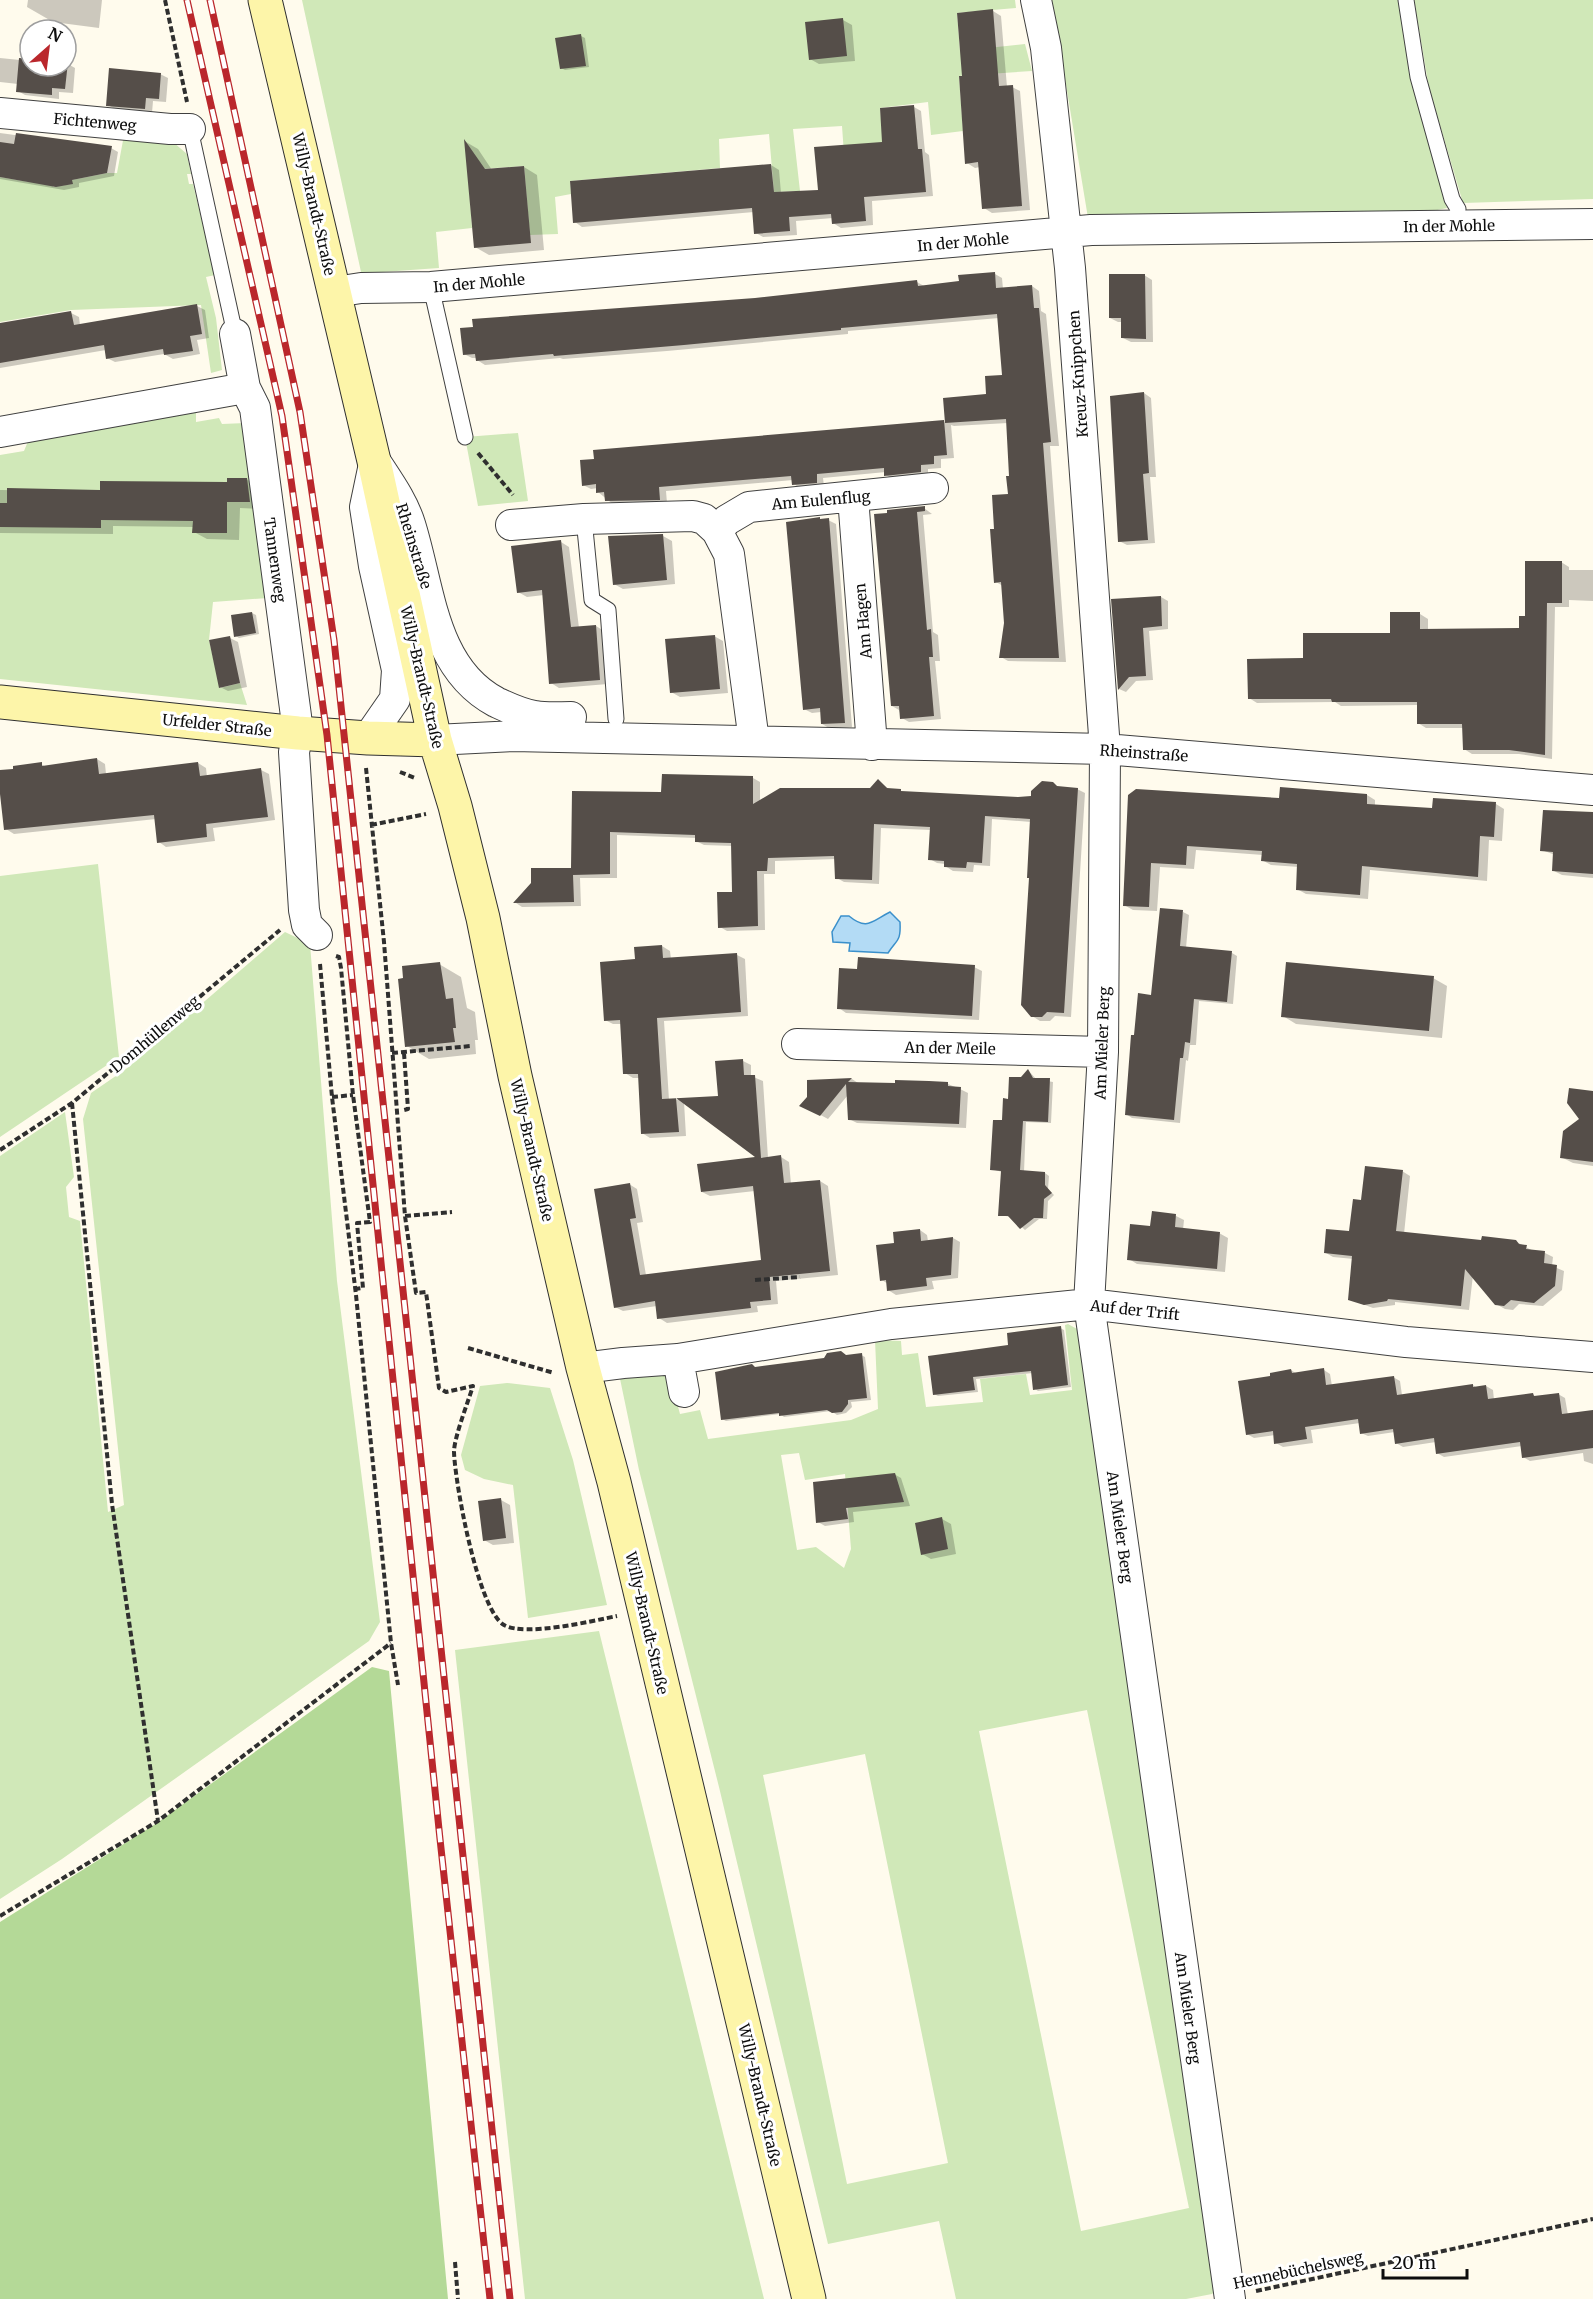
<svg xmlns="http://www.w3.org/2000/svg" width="1593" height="2299" font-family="Merriweather,serif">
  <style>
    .green { fill: #d0e8b8; fill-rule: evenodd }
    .forest { fill: #b4d997 }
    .water { fill: #b3dbf5; stroke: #3b90cb; stroke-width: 1.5 }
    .shadow { fill: #0003 }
    .building { fill: #554e49 }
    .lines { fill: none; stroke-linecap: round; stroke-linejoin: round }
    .lane-casing { stroke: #404040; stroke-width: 17 }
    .street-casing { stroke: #404040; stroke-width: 32 }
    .secondary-casing { stroke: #2f2f2f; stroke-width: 35 }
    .path { stroke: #2f2f2f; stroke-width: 4; stroke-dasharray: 6 3; stroke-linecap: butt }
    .lane { stroke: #fff; stroke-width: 15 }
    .street { stroke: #fff; stroke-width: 30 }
    .secondary { stroke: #fdf5a9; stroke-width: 33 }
    .rail-casing { stroke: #ba272c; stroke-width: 7 }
    .rail { stroke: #fff; stroke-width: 4.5; stroke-dasharray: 14; stroke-linecap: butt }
    .labels { text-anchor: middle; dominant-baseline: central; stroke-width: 6; stroke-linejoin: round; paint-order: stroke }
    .street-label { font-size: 15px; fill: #0d0d0d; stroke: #fff }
  </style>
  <rect width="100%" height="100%" fill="#fffbed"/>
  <path class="green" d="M302,0H1015L1016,8L957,13L960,51L1025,44L1032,71L959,76L963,131L931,135L928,102L880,108L884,153L844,154L842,126L793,129L800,191L774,192L769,134L719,139L720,168L570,181L571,194L555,197L558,234L530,235L524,166L468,170L472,228L436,232L439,268L368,273L361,272Z
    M1052,0H1400L1412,78L1447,208L1403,217L1088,218Z
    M1414,0H1593V199L1463,203L1429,88Z
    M124,135L173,142L187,154L191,174H187L189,184H193L215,275L206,277L216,318L222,370L211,373L201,305L71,310L0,322V177L29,182L54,178L53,187L72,184V180L107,173H117Z
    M196,408V422L219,418L222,424L246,423L268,598L213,602L209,640L220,688L240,683L247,705L0,679V455L24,451L29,439Z
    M518,433L528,501L478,506L465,437Z
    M98,864L119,1057L0,1137V876Z
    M285,932L310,944L337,1281L380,1622L369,1641L62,1859L0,1899V1156L65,1112L74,1177L66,1187L69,1217L80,1221L108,1512L124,1505L83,1119L91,1093L126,1069Z
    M1068,1324L1077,1329L1093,1414L1170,1988L1223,2284L1212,2294L1186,2299H956L939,2221L828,2244L719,1787L639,1470L619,1374C666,1370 668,1366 680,1414L700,1410L708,1439L851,1420L878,1409L875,1340L901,1341L902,1355L918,1353L926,1407L983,1402L980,1379L1026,1374L1030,1395L1072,1390L1065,1325ZM799,1453L805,1480L845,1474L851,1549L844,1568L816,1547L797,1550L781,1455ZM1087,1710L1189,2208L1081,2231L979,1731ZM865,1754L948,2163L847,2184L763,1775Z
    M507,1383L550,1388L573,1460L607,1605L528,1618L513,1485L484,1479L465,1470L461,1455L480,1386Z
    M599,1631L764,2299H525L455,1650Z"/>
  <path class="forest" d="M372,1667L389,1671L448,2299H0V1922L157,1823Z"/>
  <path class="water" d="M890,912L900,922C901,942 897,939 888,953L849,951L850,943L833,942L832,932L841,916H849C867,931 872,921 890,912Z"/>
  <path class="shadow" d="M28,0H102L99,28L53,22L27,7Z
    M993,11L1001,16L1007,87H1012L1020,91L1030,210L992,213L984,208L980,167L975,168L967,163L964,77Z
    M843,20L852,25L855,61L819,64L810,59Z
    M581,36L585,38L589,67L565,70L561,68Z
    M0,58L30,61V66H66L68,64L75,68L73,93L59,92V99L25,95L18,91V84L0,82Z
    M160,74L168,78L166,102L153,101L152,113L115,109L108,105Z
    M914,107L921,111L925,152L929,155L933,196L872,201L873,225L841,228L833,223V218L796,221L797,235L763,237L756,233L754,212L582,227L575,222L771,165L779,170L781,193L820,191L884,143Z
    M0,133L111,148L118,152L114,176L79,183V187L64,190L0,179Z
    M466,142L478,149L492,170L524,167L537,175L544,250L489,255L475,247Z
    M995,274L1002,278L1003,289L1032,286L1039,291L1041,311L1046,314L1059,446H1050L1066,662L1008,661L1001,657L1006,623L1003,586L996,582V530L1009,495L1011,477L1008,423L954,426L951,425L954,458L941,459V468L928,469V475L893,479L886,475V472L823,478L824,486L801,489L794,484L793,480L666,491L667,503L614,505L598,492V488L591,489L583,485L944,422L946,423L944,399L987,396L1004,376L999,318L848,331V334L667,351L563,359L560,358L485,365L477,360V358H472L464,354L755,300L917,282L924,286L960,283Z
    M1144,275L1152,280L1153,342H1131L1123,338V322H1118L1110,318Z
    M197,306L205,310L209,338L197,340L200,354L173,359L164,354L115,362L107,358L106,350L0,368V325L71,313L79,317L80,325Z
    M1144,393L1151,398L1156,477H1150L1155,543L1127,545L1119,541Z
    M246,479L259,487L262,509L240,508L239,540L207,539L194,532V527L113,526V534L0,533V490L102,491L229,483Z
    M924,508L932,514L923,515L933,632L938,635L940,661H935L941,719L909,722L902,718L899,710L892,706L876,516Z
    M820,519L828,520L836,524L852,727L829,728L822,724L821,712L812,713L804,709Z
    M663,536L672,541L675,584L623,589L614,584Z
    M561,542L569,547L579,628L596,626L604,631L608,684L559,688L551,683L544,595L527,597L518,592Z
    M1561,562L1569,567V570H1593V601L1569,600V607H1555L1552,759L1519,754H1472L1464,749V728H1426L1418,723V705L1341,706L1335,702L1257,703L1249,698L1304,660L1391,635L1420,614L1428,619V631L1521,630L1526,617Z
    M1161,597L1168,601V629L1149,631L1153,680L1136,681L1126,692L1119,689L1113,601Z
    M252,613L256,615L259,634L239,638L236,636Z
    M714,636L723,641L728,693L680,697L671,692Z
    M230,638L238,642L247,687L228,691L220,687Z
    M97,759L105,764L106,774L198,763L206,768L207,777L261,770L269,774L275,820L213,828L215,841L166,847L159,842L156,819L14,834L6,829L0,772L41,764L46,767Z
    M663,775L753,778L760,782V802L871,789L879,781L890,790L905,793L1032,798L1052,783L1060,788L1077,789L1085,793L1071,1017L1055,1016L1050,1021H1040L1032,1016L1031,822L992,819L990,866L974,865L973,872L953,871L945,866V864L937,863L930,859L931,830L881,828L879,884L844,882L837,878L836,859L775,861V874H764L765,930L727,931L720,927L734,893L733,846L704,845L696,841V838L617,835V878H580L581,906L522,907L516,903L573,869L574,792L663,794Z
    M1367,795L1375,800V806L1433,810L1496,804L1504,809L1502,841L1489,840L1487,881L1370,870L1368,899L1306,894L1297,889L1299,867L1271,865L1262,860L1263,855L1196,850L1194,869L1160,867L1157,911L1133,910L1124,905L1130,796L1281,800Z
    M1593,814V878L1562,875L1554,871L1555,855L1542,850Z
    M1183,912L1189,915L1186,948L1232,953L1237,956L1233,1004L1199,1001L1196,1045H1190L1188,1061L1186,1060L1180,1123L1132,1118L1126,1114L1136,1037L1153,996Z
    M662,946L670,951L671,959L737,955L745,959L748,1016L664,1021L669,1100L720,1097L743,1061L751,1065V1076L763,1081L768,1158L781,1157L789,1162L791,1184L820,1181L828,1186L838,1275L776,1281L778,1304L757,1306L758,1312L667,1323L659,1318L657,1306L623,1311L615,1307L629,1184L637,1189L643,1222L637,1223L646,1275L762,1262L755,1191L710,1196L702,1192L759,1158L684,1102L686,1136L650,1138L642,1133L639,1078H633L625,1073L621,1024H613L605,1020L636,961V948Z
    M439,964L461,977L467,1008L475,1012L478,1040H475L476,1054L429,1059L407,1046Z
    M974,967L982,971L979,1020L846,1013L839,1008L859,971Z
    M1433,978L1447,986L1442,1038L1296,1024L1283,1016Z
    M1028,1070L1036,1079L1053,1082L1051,1123L1026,1122L1024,1172L1045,1173L1049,1176L1048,1189L1054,1195L1048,1201L1047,1219H1039L1025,1230L1011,1217L1000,1215L1002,1172L992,1169L1009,1100Z
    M852,1079L858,1083L948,1084L960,1089L968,1093L966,1128L857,1123L849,1119L848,1095L828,1119L802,1105L809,1098L808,1081Z
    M1593,1092V1166L1573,1163L1561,1157Z
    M1402,1171L1410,1176L1404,1234L1483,1242L1515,1241L1535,1252L1545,1253L1553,1257L1552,1266L1564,1271L1562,1290L1543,1306L1519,1304L1513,1310L1505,1309L1496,1304L1473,1275L1469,1310L1395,1302V1305L1373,1308L1349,1299L1354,1259L1333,1257L1326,1253L1351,1233L1363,1201Z
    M1176,1216L1184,1220L1183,1230L1219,1233L1228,1238L1225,1272L1137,1264L1129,1259L1152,1227Z
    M920,1230L927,1235L928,1241L953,1238L960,1242L958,1278L932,1281L934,1289L896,1295L888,1290V1284L882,1280L896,1244Z
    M1060,1328L1064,1330L1071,1387L1038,1391L1035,1389L1033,1373L976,1379L978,1392L938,1396L934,1394L1010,1346Z
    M861,1355L865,1357L871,1400L851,1402L852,1407L846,1413L837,1415L831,1411L784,1417L780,1414L726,1421L722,1419L757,1368Z
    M1291,1370L1297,1374L1324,1370L1330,1374L1332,1386L1393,1377L1400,1381L1402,1395L1473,1385L1477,1388L1486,1386L1493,1390L1494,1400L1533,1395L1537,1397L1558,1394L1565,1398L1568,1415L1593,1412V1464L1584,1461L1583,1453L1530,1461L1523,1457L1522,1446L1444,1457L1437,1453L1436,1442L1403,1447L1396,1443L1395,1432L1368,1436L1361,1433L1360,1423L1311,1430L1313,1443L1283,1447L1276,1443L1275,1435L1254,1438L1247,1434L1272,1377Z
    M894,1474L901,1478L910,1506L853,1512L854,1522L825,1526L818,1522Z
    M501,1500L510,1505L514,1543L493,1545L484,1540Z
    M942,1519L951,1524L956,1554L931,1559L922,1554Z"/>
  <path class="building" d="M993,9L999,86L1013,85L1022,206L982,209L978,162L965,164L959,76H962L957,13Z
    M843,18L847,56L809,60L805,22Z
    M581,34L586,66L560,69L555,38Z
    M19,58L30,59V66H66V62H68L65,89L52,88V95L16,92Z
    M109,68L161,73L159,99L146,98L145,109L106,106Z
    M914,105L918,149H922L926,192L864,197L866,221L832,224L831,214L789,217L790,231L754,234L752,208L573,223L570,181L771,164L774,192L818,190L814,147L882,142L880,108Z
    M16,133L112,146L107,173L72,180L73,184L56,187L0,177V142L14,144Z
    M464,139L485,169L524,166L531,243L474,248Z
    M995,272L996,288L1032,285L1034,308H1039L1051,442L1043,443L1059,658H999L1004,623L1001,582L994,583L990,529H994L992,495L1008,494L1006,476H1009L1006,419L945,423L943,398L986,394L985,376L1002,375L997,314L841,328V330L684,345L554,356L553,354L476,361L475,354L463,355L460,328L473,327L472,319L755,298L917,280L918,286L959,281L958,275Z
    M1109,274H1145L1146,339L1121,338V318H1109Z
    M197,304L202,334L190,336L193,351L164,355L163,349L106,359L104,345L0,363V323L71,311L74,325Z
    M1144,392L1149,473L1143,474L1148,540L1118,542L1110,396Z
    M944,420L947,455L934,456V464L921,465V472L884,476V468L817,474V483L792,485L791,476L659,487L660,500L605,501L604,492L596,493V484L582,486L580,460L594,459L593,450Z
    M227,478H247L250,502H227V533H192L193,521L101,520V528L0,527V503H7V488L100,490V481L227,482Z
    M925,506V511L917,512L927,630L931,629L933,657H929L934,716L900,719L899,706H891L874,514L887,513V510Z
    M820,517V519L829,518L845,723L821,724L820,708L803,710L786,522Z
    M663,534L667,580L613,585L608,536Z
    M561,540L571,627L596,625L600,680L549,684L542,590L517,593L511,546Z
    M1525,561H1562V603H1547L1545,755L1509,750H1463L1462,724H1417V702H1332L1331,699H1248L1247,659L1303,658V633H1390V612H1420V629L1519,628V616H1525Z
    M1161,596L1162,626L1143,628L1146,676L1129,677L1118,690L1111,599Z
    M252,612L256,633L234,637L231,615Z
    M715,635L720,689L670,693L665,639Z
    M230,636L240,683L219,688L209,640Z
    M97,758L99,774L198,762L200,776L261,768L268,817L206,824L207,837L157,843L154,815L4,830L0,794V770L13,769V766L42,762V766Z
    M662,774L753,776V804L780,788H870L878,779L887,788L901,789V791L1018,797L1031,796V791L1042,781L1053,782L1057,786L1078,788L1064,1013L1047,1012L1042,1017H1031L1021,1005L1029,878H1027L1030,819L985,816L982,863L967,862L966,868L944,867V861L928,860L930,827L874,824L872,880L835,879L834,856L768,858L767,871H757L758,926L718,928L717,892H732L731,843L695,842V835L610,832V874L573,875L574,902L513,903L531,883V868H571L572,791L661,792Z
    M1280,787L1367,794V804L1432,808L1433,798L1496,802L1494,837L1480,836L1478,877L1362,866L1360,895L1296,890L1297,864L1261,861L1262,851L1187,846L1186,865L1151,863L1149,907L1123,906L1128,795L1136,789L1279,798Z
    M1543,810L1593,812V874L1552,871L1553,852L1540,851Z
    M1160,908L1183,910L1180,946L1232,951L1227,1002L1194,999L1190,1043L1185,1042L1183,1058H1180L1174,1120L1125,1115L1131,1035H1134L1138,993L1151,995Z
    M662,945L663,958L737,953L741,1012L657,1018L662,1099L718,1096L715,1061L743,1059L744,1075H755L761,1158L781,1155L784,1183L820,1180L830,1271L769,1277L771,1300L750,1302L751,1308L657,1319L655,1301L614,1308L594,1189L630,1183L636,1218L630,1219L640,1275L761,1260L753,1186L701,1192L697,1164L755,1157L676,1098L679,1132L641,1134L638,1074H623L620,1020L604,1021L600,962L635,959L634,947Z
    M858,957L975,965L972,1016L837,1009L839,968L857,969Z
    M440,962L446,999L453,998L456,1028H453L455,1042L405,1047L398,979L403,978L402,966Z
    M1286,962L1434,976L1429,1031L1281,1017Z
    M1028,1069L1033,1078H1050L1048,1122L1023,1121L1020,1170L1045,1172V1185L1052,1193L1044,1199L1043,1218H1034L1020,1229L1008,1216H998L1001,1171L990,1170L993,1120H1002L1003,1098L1008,1099L1009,1077H1021Z
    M852,1078L848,1082L895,1083V1080L929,1081L948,1082V1086L961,1087L959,1124L848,1120L846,1084L820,1116L799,1106L807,1097V1080Z
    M1569,1088L1593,1091V1162L1560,1158L1563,1131L1579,1119L1567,1103Z
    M1365,1166L1403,1170L1396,1231L1481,1240L1482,1236L1516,1240L1519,1244L1527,1245L1526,1249L1545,1251L1544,1263L1557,1265L1555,1286L1534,1303L1511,1300L1504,1306L1495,1305L1465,1269L1461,1306L1388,1299L1387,1301L1364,1305L1348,1300L1352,1256L1324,1253L1326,1229L1349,1231L1353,1199L1361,1200Z
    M1152,1211L1176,1214L1175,1227L1220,1232L1217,1269L1127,1260L1130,1224L1150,1226Z
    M920,1229L921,1241L953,1237L951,1275L926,1278L927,1286L887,1291L886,1280L880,1281L876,1245L894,1243L893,1232Z
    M1061,1326L1068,1385L1033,1390L1031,1371L973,1377L975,1390L933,1395L928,1356L1008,1345L1007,1333Z
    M841,1351L846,1355L862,1353L867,1398L848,1400V1404L842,1412L832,1413L827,1410L779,1416V1413L721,1420L715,1372L752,1364L755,1367L824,1358L827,1353Z
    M1324,1368L1326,1385L1394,1376L1397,1395L1473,1384V1387L1486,1385L1488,1399L1533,1393L1534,1396L1559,1393L1562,1414L1593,1410V1448L1522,1458L1520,1442L1436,1454L1434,1438L1395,1444L1393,1429L1360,1434L1358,1419L1305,1427L1307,1439L1274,1444L1273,1431L1246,1435L1238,1381L1270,1376V1373L1291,1369L1292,1373Z
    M895,1473L904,1502L846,1508L848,1519L816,1523L813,1482Z
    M501,1498L506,1538L483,1541L478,1501Z
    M942,1517L948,1549L921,1555L915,1523Z"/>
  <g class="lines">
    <defs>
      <path id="lane" d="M1406,0L1418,77L1452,199L1458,209L1455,226
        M190,129L235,334
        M431,287L465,437
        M584,519L592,600L608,610L616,719"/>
      <path id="street" d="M1036,0L1046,48L1070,268L1105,749L1103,1052L1089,1304L1230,2299
        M0,113L170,129H190
        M335,292L361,288L431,287L1091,230L1593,224
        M235,334L245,388L255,408L296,716L298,733L294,752L304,910L307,925L317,935
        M0,432L245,388
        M377,464C390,484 403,502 410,524C430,587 432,668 496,702C509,708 521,714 535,716C546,718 559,717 571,717
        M853,497L872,745
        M511,525L584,519L693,516L704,519L717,531L727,520L749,507L933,488
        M717,531L729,554L754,741
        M368,738L395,699L397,670L374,566L365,507L374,464
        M435,740L513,736L1105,749L1593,790
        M797,1044L1103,1052
        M678,1359L684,1392
        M583,1368L623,1363L678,1359L891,1324L1089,1304L1406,1342L1593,1357"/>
      <path id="secondary" d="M265,0L374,461L435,740L455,806L483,918L515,1076L583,1368L614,1482L809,2299
        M0,702L298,733L368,738L435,740"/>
    </defs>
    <use href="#lane" class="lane-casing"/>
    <use href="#street" class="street-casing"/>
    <use href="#secondary" class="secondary-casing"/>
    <path class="path" d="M165,0L187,102
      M478,453L513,495
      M366,768L384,942L405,1216L416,1293L426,1292L439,1388L446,1392L473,1386C468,1402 454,1438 454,1452C455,1483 478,1610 504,1625C525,1637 592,1621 617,1616
      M400,772L415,778
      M371,825L426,814
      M336,956L339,957L341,968L353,1095L370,1222L357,1223L363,1288L355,1289
      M320,964L332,1097L356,1295L391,1643L398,1685
      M392,1053L471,1046
      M404,1053L408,1109L404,1110
      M332,1097L353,1095
      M72,1103L112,1504L158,1821
      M0,1150L72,1103L280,930
      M405,1216L452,1212
      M755,1280L800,1277
      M468,1348L554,1373
      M0,1916L158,1821L391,1643
      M455,2262L458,2299
      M1256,2291L1593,2219"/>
    <use href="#lane" class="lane"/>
    <use href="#street" class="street"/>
    <use href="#secondary" class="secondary"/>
    <defs>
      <path id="rail" d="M187,0L282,416L327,735L440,1839L490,2299
        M210,0L300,412L334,640L510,2299"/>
    </defs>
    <use href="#rail" class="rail-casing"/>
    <use href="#rail" class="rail"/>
  </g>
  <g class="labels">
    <g class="street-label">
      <text transform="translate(95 122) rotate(5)">Fichtenweg</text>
      <text transform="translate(314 204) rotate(77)">Willy-Brandt-Straße</text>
      <text transform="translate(1449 226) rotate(-1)">In der Mohle</text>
      <text transform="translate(963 242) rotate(-5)">In der Mohle</text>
      <text transform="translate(479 283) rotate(-5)">In der Mohle</text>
      <text transform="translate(1078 374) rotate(-94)">Kreuz-Knippchen</text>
      <text transform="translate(821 500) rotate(-5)">Am Eulenflug</text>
      <text transform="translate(414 546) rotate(73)">Rheinstraße</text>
      <text transform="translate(275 560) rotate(82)">Tannenweg</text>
      <text transform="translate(863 621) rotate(-95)">Am Hagen</text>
      <text transform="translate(422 677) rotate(77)">Willy-Brandt-Straße</text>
      <text transform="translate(217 725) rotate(6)">Urfelder Straße</text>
      <text transform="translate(1144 753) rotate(4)">Rheinstraße</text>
      <text transform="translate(155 1034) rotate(-40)">Domhüllenweg</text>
      <text transform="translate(1102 1043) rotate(-88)">Am Mieler Berg</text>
      <text transform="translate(950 1048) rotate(1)">An der Meile</text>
      <text transform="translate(532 1150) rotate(77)">Willy-Brandt-Straße</text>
      <text transform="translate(1135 1310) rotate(6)">Auf der Trift</text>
      <text transform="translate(1120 1527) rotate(82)">Am Mieler Berg</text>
      <text transform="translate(647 1623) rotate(77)">Willy-Brandt-Straße</text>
      <text transform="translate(1188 2008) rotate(82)">Am Mieler Berg</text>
      <text transform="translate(760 2095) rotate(77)">Willy-Brandt-Straße</text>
      <text transform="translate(1298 2270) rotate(-12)">Hennebüchelsweg</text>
    </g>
  </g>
  <g transform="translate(48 48) rotate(28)"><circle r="28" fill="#ffffff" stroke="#9e9e9e" stroke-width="1.5"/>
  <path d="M0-4.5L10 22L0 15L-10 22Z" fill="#ba272c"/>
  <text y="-9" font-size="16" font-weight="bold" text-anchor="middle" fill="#0d0d0d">N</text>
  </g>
  <path d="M1383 2269v9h84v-9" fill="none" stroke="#0d0d0d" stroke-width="3"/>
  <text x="1392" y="2269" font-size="18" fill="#0d0d0d" stroke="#ffffff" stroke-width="4.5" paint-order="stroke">20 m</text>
</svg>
